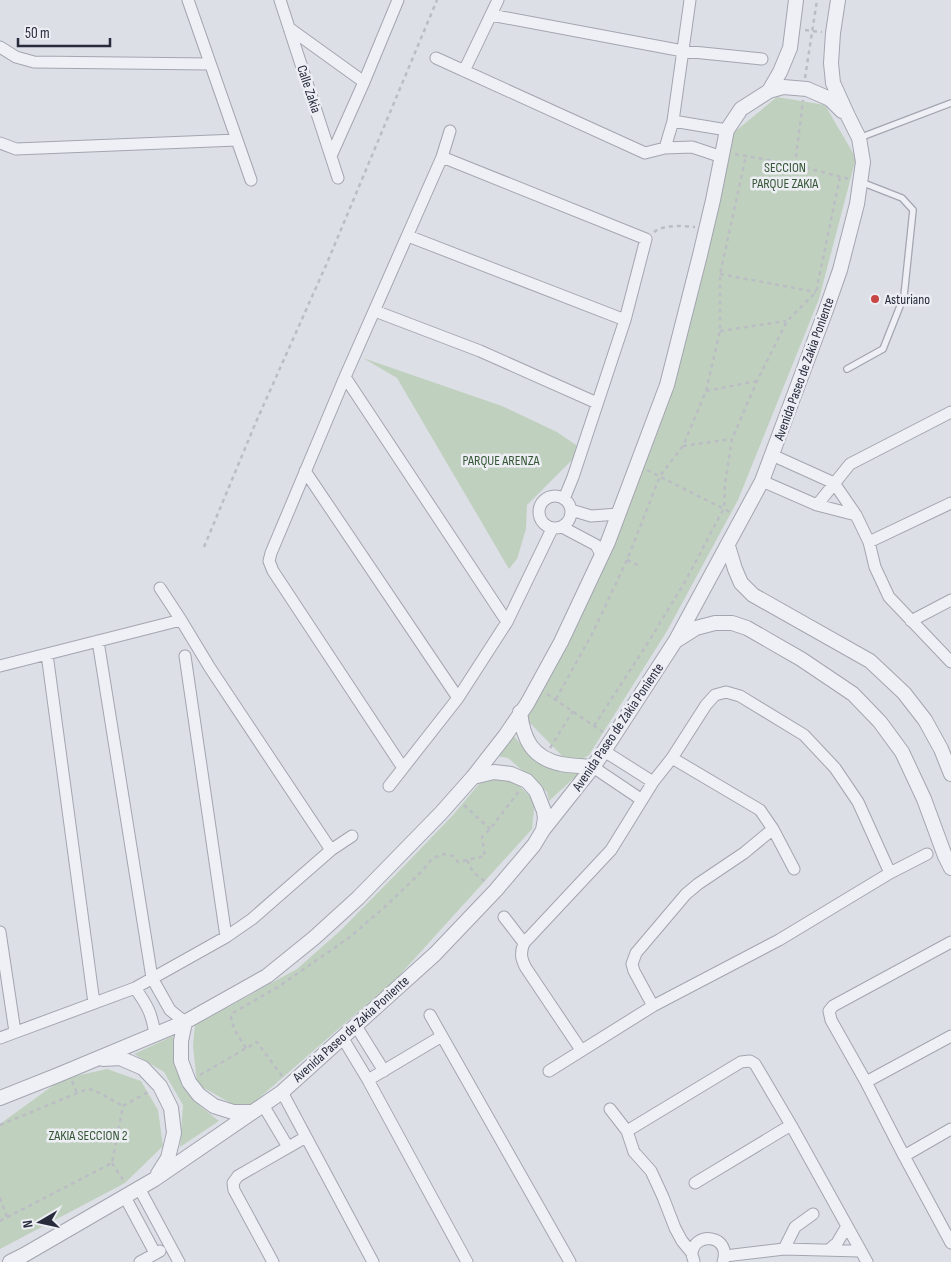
<svg xmlns="http://www.w3.org/2000/svg" width="951" height="1262" font-family="'Sofia Sans Condensed',sans-serif">
  <style>
    .green { fill: #c0d0be }
    .lines { fill: none; stroke-linecap: round; stroke-linejoin: round }
    .service-casing { stroke: #a3a5b0; stroke-width: 8 }
    .minor-casing { stroke: #a3a5b0; stroke-width: 13 }
    .tertiary-casing { stroke: #a3a5b0; stroke-width: 16 }
    .path { stroke: #bbbdc5; stroke-width: 2.5; stroke-dasharray: 4 4; stroke-linecap: butt }
    .service { stroke: #eff0f5; stroke-width: 5.5 }
    .minor { stroke: #eff0f5; stroke-width: 11 }
    .tertiary { stroke: #eff0f5; stroke-width: 14 }
    .poi-dot { fill: #c84745; stroke: #eceef4; stroke-width: 2 }
    .labels { text-anchor: middle; dominant-baseline: central; stroke-width: 5; stroke-linejoin: round; paint-order: stroke }
    .street-label { font-size: 14px; fill: #272b3c; stroke: #eceef4 }
    .park-label { font-size: 14px; fill: #365735; stroke: #eceef4 }
    .poi-label { font-size: 14px; fill: #272b3c; stroke: #eceef4; text-anchor: start }
  </style>
  <rect width="100%" height="100%" fill="#dddfe6"/>
  <path class="green" d="M777,97L825,105L856,158L819,299L738,500L667,631L589,755L577,762L565,759L525,718L599,572L675,383L732,134Z
    M363,358L502,406L557,432L579,447L577,455L527,505L526,529L517,559L509,569L397,378Z
    M510,731L522,746L543,765L569,771L587,766L549,801L547,792L508,758L496,756Z
    M484,778L512,779L535,801L532,829L397,978L251,1105L232,1104L197,1084L193,1045L195,1025L297,969L340,931L406,864L453,815Z
    M173,1036L174,1064L187,1091L200,1106L219,1121L180,1147L183,1105L164,1072L134,1054Z
    M107,1069L141,1081L158,1110L163,1146L125,1183L0,1249V1124L62,1079Z"/>
  <g class="lines">
    <defs>
      <path id="service" d="M859,138L951,103
        M847,369L883,349L904,296L913,210L902,198L861,182"/>
      <path id="minor" d="M188,0L251,180
        M280,0L338,178
        M491,15L683,51L762,59
        M289,28L364,82
        M0,47L16,57L34,62L210,64
        M436,58L645,153L665,148L692,147L722,157
        M464,71L498,0
        M673,121L727,130
        M0,143L16,149L237,140
        M665,148L673,121L690,0
        M331,156L364,82L398,0
        M442,157L646,239L625,320L573,477L564,499
        M408,236L625,320
        M375,311L480,351L597,403
        M345,377L507,622
        M772,455L834,483L856,515L869,542L875,567L889,597L951,662
        M305,471L458,698
        M762,481L817,505L856,515
        M539 512a16 16 0 1 1 32 0a16 16 0 1 1-32 0Z
        M817,505L850,464L951,412
        M571,510L591,516L619,514
        M562,527L596,545L602,556
        M869,542L951,503
        M160,588L181,620L210,668L331,850
        M911,621L951,600
        M98,641L152,978L170,1010L185,1022
        M47,654L94,1003
        M185,656L226,937
        M0,666L181,620
        M604,751L653,782
        M672,758L760,810L773,829L794,869
        M593,767L642,800
        M403,768L273,571L269,561L271,553L345,377L442,157L450,131
        M389,786L458,698L507,622L552,529
        M504,917L524,943
        M0,932L15,1032
        M135,988C147,1005 152,1013 155,1035
        M653,1006L634,971L632,964L636,953L686,894L698,884L744,853L773,829
        M430,1015L570,1262
        M356,1026L384,1071
        M342,1037L368,1080L467,1262
        M0,1038L135,988L226,937L252,919L331,850L352,836
        M581,1050L526,968C521,959 520,953 524,943L611,850L653,782L672,758L706,705L715,695L726,692L740,696L804,735L835,768L858,802L890,873
        M549,1071L653,1006L779,940L890,873L927,854
        M368,1080L442,1036
        M866,1082L951,1036
        M282,1092L373,1262
        M263,1105L288,1147
        M610,1109L627,1131L634,1152L651,1171L663,1197L675,1228L682,1241L692,1253
        M951,1129L904,1156L951,1243
        M627,1131L741,1062L750,1061L755,1064L791,1125L867,1262
        M904,1156L866,1082L831,1020L829,1011L833,1006L951,942
        M695,1183L791,1125
        M139,1188L179,1262
        M125,1197L155,1253
        M784,1249L795,1227L813,1214
        M829,1250L837,1243L847,1226
        M725,1256L784,1249L860,1251
        M140,1262L160,1251
        M273,1262L234,1190L233,1183L238,1176L306,1137
        M694,1262C694,1259 692,1257 692,1254C693,1231 732,1234 723,1262"/>
      <path id="tertiary" d="M769,91L780,72L790,48L796,0
        M728,546L735,569L741,583L753,595L870,661L904,693L925,720L941,749L951,774
        M677,640L696,628L715,623H732L747,628L801,659L853,694L880,722L902,752L924,799L945,856L951,868
        M520,712C523,739 532,758 561,764C572,766 582,766 593,767
        M473,777L494,772L511,774L527,781L536,791L544,811L545,818L543,830
        M185,1022L181,1041V1061L189,1082L199,1095L214,1106L233,1112H252
        M103,1059L120,1058L143,1068L160,1086L171,1108L174,1133L168,1158L158,1174
        M0,1098L58,1075L185,1022L267,976L314,938L358,898L441,813L473,777L505,736L527,704L561,642L608,542L667,385L700,255L713,200L727,130L741,109L769,91L783,87L807,89L830,99L842,111
        M10,1262L24,1255L155,1179L282,1092L435,954L496,890L534,845L543,830L593,767L604,751L676,640L762,481L826,310L840,270L857,204L863,162L859,138L848,116L833,83L831,63L833,33L838,0"/>
    </defs>
    <use href="#service" class="service-casing"/>
    <use href="#minor" class="minor-casing"/>
    <use href="#tertiary" class="tertiary-casing"/>
    <path class="path" d="M805,30L822,32
      M805,78L817,0
      M735,154L795,165L849,179
      M795,165L803,100
      M654,232C665,224 682,226 695,227
      M720,274L816,292
      M720,331L786,321
      M706,391L757,381
      M683,446L731,439
      M647,470L732,513
      M204,547L256,422L327,263L437,0
      M627,560L640,566
      M547,694L603,732
      M556,699L592,634L627,560L660,476L683,446L706,391L720,331V274L746,156
      M594,726L649,641L686,580L724,508L725,484L732,439L757,381L787,321L816,292L840,177
      M550,748L573,711
      M464,805L490,829
      M467,860L473,872L487,883
      M246,1048C239,1037 231,1027 231,1014L278,987L350,937L387,905L420,873L433,858L444,854L453,856L458,862L485,856L482,837L490,829L520,790
      M200,1075L257,1042L282,1076
      M72,1081L77,1093
      M123,1106L148,1092
      M0,1125L87,1089L94,1090L123,1106
      M112,1163L125,1183
      M0,1198L7,1217
      M0,1221L112,1163L123,1106"/>
    <use href="#service" class="service"/>
    <use href="#minor" class="minor"/>
    <use href="#tertiary" class="tertiary"/>
  </g>
  <circle class="poi-dot" cx="875" cy="299" r="5"/>
  <g class="labels">
    <g class="street-label">
      <text transform="translate(309 89) rotate(72)">Calle Zakia</text>
      <text transform="translate(804 369) rotate(-70)">Avenida Paseo de Zakia Poniente</text>
      <text transform="translate(618 727) rotate(-56)">Avenida Paseo de Zakia Poniente</text>
      <text transform="translate(351 1029) rotate(-42)">Avenida Paseo de Zakia Poniente</text>
    </g>
    <g class="park-label">
      <text x="785" y="167">SECCION<tspan x="785" dy="16">PARQUE ZAKIA</tspan></text>
      <text x="501" y="460">PARQUE ARENZA</text>
      <text x="88" y="1135">ZAKIA SECCION 2</text>
    </g>
    <g class="poi-label">
      <text x="885" y="299">Asturiano</text>
    </g>
  </g>
  <g transform="translate(40 1222) rotate(261)" stroke="#eceef4" stroke-width="4" paint-order="stroke">
  <path d="M0-4L9 19L0 12L-9 19Z" fill="#272b3c"/>
  <text y="-8" font-size="14" font-weight="bold" text-anchor="middle" fill="#272b3c">N</text>
  </g>
  <path d="M18 38v8h92v-8" fill="none" stroke="#272b3c" stroke-width="2.5"/>
  <text x="25" y="38" font-size="15" fill="#272b3c" stroke="#eceef4" stroke-width="4" paint-order="stroke">50 m</text>
</svg>
